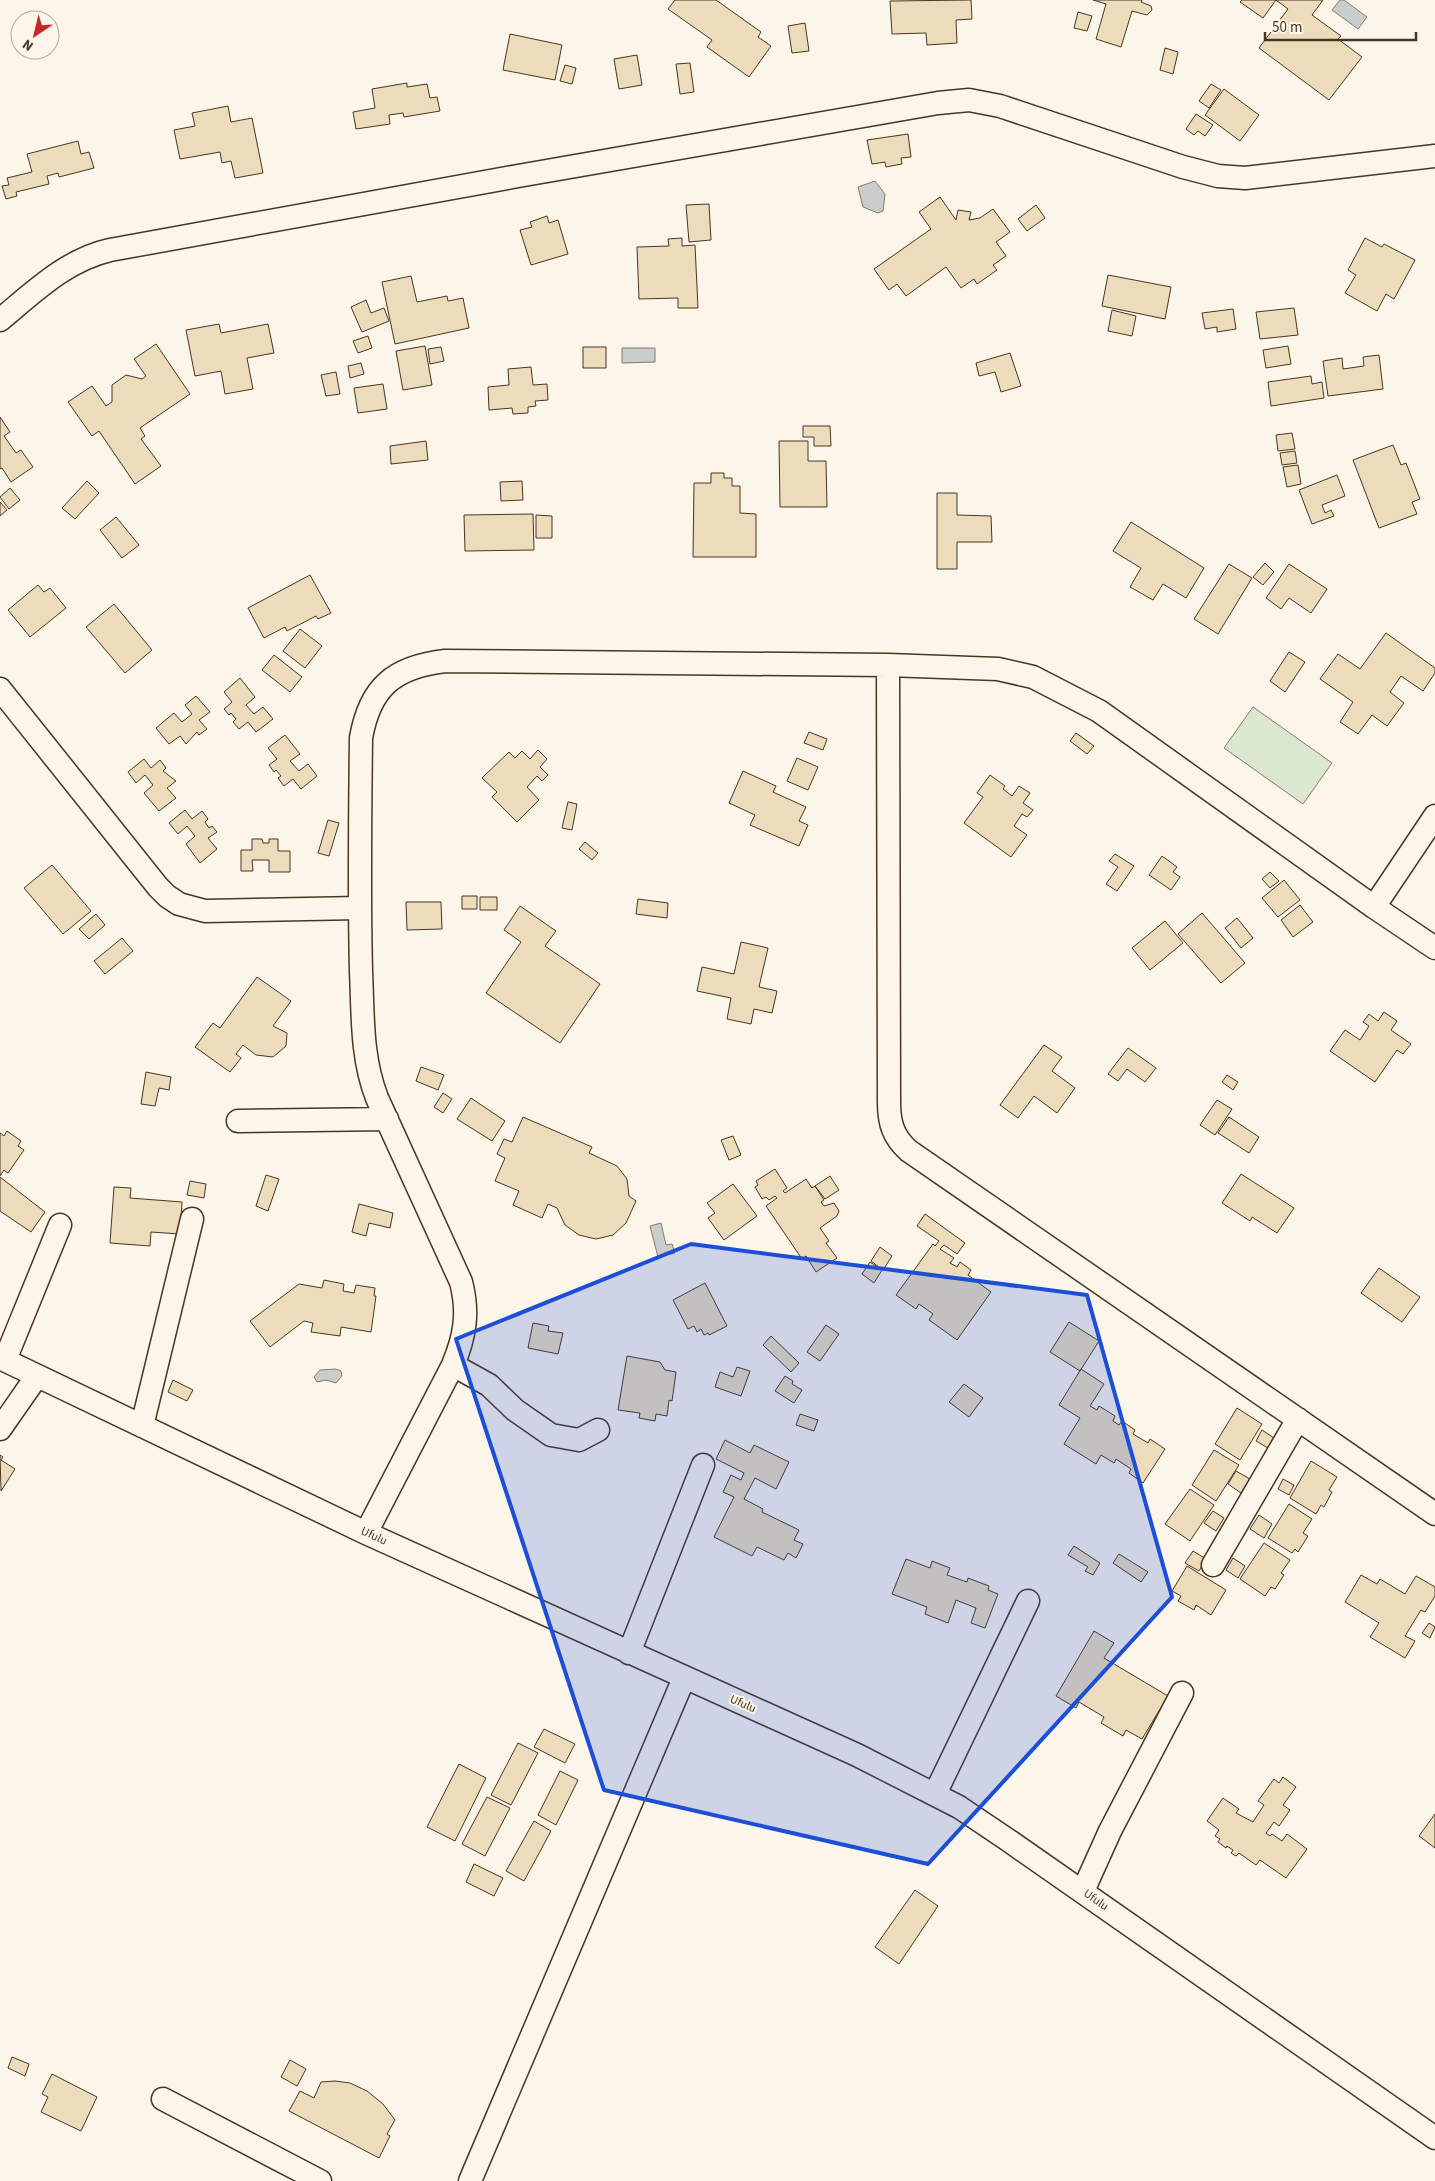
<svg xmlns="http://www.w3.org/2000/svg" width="1435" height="2181" font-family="'Source Sans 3',sans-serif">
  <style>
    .green { fill: #dce7d0; stroke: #887966 }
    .water { fill: #c9cecd; stroke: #887966 }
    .building { fill: #ecdcbc; stroke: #4a3520 }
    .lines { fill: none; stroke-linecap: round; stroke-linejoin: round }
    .minor-casing { stroke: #4a3520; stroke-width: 25 }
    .minor { stroke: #fbf6e9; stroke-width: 22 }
    .marked { fill: #1d4ed8; fill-opacity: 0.2; stroke: #1d4ed8; stroke-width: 4; stroke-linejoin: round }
    .labels { text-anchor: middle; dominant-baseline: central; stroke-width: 4; stroke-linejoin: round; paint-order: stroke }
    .street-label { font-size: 12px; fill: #4a3520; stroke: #fbf6e9 }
  </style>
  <rect width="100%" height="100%" fill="#fbf6e9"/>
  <path class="green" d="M1253,707L1332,763L1303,804L1224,748Z"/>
  <path class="water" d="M1340,0H1344L1367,17L1358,29L1332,10Z
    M875,181L885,194L883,211L878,213L863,207L858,187Z
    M622,348H655V362L622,363Z
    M661,1223L666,1245L672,1244L675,1253L658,1257L650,1226Z
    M336,1369L341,1371L342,1376L336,1383L326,1380L317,1382L314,1377L320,1370Z"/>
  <path class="building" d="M675,0H716L761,32L758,37L771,46L749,77L707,47L712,40L668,9Z
    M971,0L972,19L956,20L957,43L927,45L926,33L892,34L890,1Z
    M1093,0H1142L1141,2L1151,6L1152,10L1147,15L1132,11L1121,47L1096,39L1106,4Z
    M1242,0H1323L1312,15L1341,36L1338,39L1362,57L1329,100L1259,48L1288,9L1276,0L1263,18L1240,2Z
    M1078,12L1092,16L1087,31L1074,28Z
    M805,23L809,51L792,53L788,26Z
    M510,34L562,45L555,80L503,70Z
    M1165,48L1178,52L1173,74L1160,70Z
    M637,55L642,85L619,89L614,59Z
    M690,63L694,92L680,94L676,64Z
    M565,65L576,68L572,84L560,81Z
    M407,83V87L427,84L430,98L437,97L440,111L404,117L403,113L389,115L390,124L356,129L353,112L375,108L372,89Z
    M1211,84L1221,90L1209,108L1199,101Z
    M1224,89L1259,115L1240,141L1205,115Z
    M228,106L231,122L252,118L263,173L235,178L231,161L222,163L220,152L180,159L174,130L195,126L192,113Z
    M1196,114L1213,125L1205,136L1198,131L1194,135L1186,129Z
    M908,134L911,157L901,158L902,164L886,167L885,162L872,164L867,140Z
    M78,141L81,154L89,152L94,168L59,177L58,173L47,176L49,184L16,192L17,196L6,199L2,186L9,185L7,178L32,172L27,154Z
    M940,197L956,220L958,210L971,212L969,220L980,218L993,209L1010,232L996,242L1006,256L993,265L997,270L977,284L974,279L961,288L946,267L906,296L897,284L889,290L874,269L931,229L919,212Z
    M709,204L711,240L689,242L686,205Z
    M1036,205L1045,218L1027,231L1018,219Z
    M547,216L549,223L558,220L568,254L531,265L520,230L532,227L530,222Z
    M682,238V246L695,245L698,308H678V298L639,299L637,247L669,246L668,239Z
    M1365,238L1382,247L1384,244L1415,260L1394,299L1386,294L1377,311L1345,293L1356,275L1348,270Z
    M1108,275L1171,287L1165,319L1102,306Z
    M411,276L417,302L447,296L448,301L463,298L469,328L395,344L382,282Z
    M366,300L371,313L384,308L389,321L362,332L351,307Z
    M1294,308L1298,335L1260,339L1256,312Z
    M1233,309L1236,329L1217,332V327L1205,329L1202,313Z
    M1112,310L1136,316L1132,336L1108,331Z
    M219,324L221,333L268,324L274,353L247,358L253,389L225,394L221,371L195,376L186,330Z
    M368,336L372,348L358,353L353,341Z
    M156,344L190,394L140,428L145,436L141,439L161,466L135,484L99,431L92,436L68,402L92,386L106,406L112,402V385L126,375L142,379L146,376L134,359Z
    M425,346L432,385L403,390L396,351Z
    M1288,346L1291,364L1266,368L1263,350Z
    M441,347L444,361L430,364L428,349Z
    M583,347H606V368H583Z
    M1010,353L1021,386L1001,392L995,372L979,376L976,363Z
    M1379,355L1383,389L1328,396L1323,361L1342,358L1343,369L1364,366L1363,357Z
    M361,363L364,374L350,378L348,366Z
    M531,367L533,385L547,384L548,400L535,401L536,406L528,407V413L513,414L512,408L489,410L488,387L509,385L508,369Z
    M336,372L340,394L326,396L321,375Z
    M1311,376L1312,384L1322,382L1324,398L1271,406L1268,382Z
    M383,384L387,409L358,413L354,388Z
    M0,417L10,432L4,436L16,453L21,450L33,467L11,482L2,468L0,469Z
    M803,426H830L831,446H814V437H803Z
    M1292,433L1295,449L1278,451L1276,435Z
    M426,441L428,460L391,464L390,446Z
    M779,441H808V461H826L827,507H780Z
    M1393,445L1401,465L1406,463L1420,499L1412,502L1417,514L1379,528L1353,460Z
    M1295,451L1297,463L1282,465L1280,453Z
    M1298,465L1301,484L1287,487L1283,467Z
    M711,473H724V478H732V486H740V513L756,514V557H693L694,483H711Z
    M1337,475L1345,496L1322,505L1325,513L1331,510L1334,516L1312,524L1299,490Z
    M87,481L99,493L75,519L62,508Z
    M522,481L523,500L501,501L500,482Z
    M10,488L20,500L9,509L0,497Z
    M937,493H957V515L991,516L992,542H957V569H937Z
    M0,502L7,510L0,516Z
    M533,514L534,550L465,551L464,515Z
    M536,515L552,516V538H536Z
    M116,517L139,545L122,558L100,530Z
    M1131,522L1204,568L1186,598L1163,584L1153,600L1130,587L1141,568L1113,551Z
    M1265,563L1274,572L1263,585L1253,577Z
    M1229,564L1252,578L1218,634L1194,619Z
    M1289,564L1327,589L1311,613L1289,598L1281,609L1266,598Z
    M310,575L331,613L318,619L316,616L287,631L285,627L264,638L248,608Z
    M38,585L44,592L50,588L66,608L30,637L8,610Z
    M114,604L152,650L125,673L86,627Z
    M300,629L322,646L305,668L283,651Z
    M1386,633L1435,668V673L1423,691L1401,676L1390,692L1404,703L1387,726L1372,715L1358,734L1340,722L1353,702L1320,679L1338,654L1360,669Z
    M1289,652L1305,662L1285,692L1270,681Z
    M274,655L302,677L290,692L262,670Z
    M240,678L255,697L246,705L254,714L263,707L273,719L256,732L248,722L239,729L233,722L236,719L231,713L229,715L224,709L232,702L224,692Z
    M196,696L210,712L199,720L207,729L199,735L197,732L186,744L180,736L169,744L156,728L174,713L182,722L192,714L185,705Z
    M809,732L827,739L823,750L804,743Z
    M1076,733L1094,746L1087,754L1070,741Z
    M285,735L300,754L290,761L299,771L308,764L317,776L301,789L293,779L284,786L278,778L281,776L276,770L274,772L269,765L277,759L268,748Z
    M538,750L547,759L540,767L548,775L542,781L537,776L527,787L539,800L517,822L492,797L497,792L482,778L509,752L515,758L522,751L530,759Z
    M797,758L818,767L808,790L787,781Z
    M144,759L151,768L160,760L166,768L163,771L176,781L167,788L176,798L159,811L144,793L153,785L145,775L136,783L128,772Z
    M743,771L776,786L773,792L806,807L799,821L808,825L799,846L750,825L755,815L729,803Z
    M990,775L1005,786L1003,789L1012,796L1019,786L1030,793L1023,803L1033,810L1027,817L1022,814L1014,826L1027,835L1011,857L964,823L983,797L977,793Z
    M568,802L577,804L572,830L562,828Z
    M185,810L192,819L202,811L208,819L205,822L209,828L212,826L217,832L208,838L217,849L200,863L186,844L195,836L187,826L178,834L169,823Z
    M328,820L339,823L329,856L318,853Z
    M252,839H262L263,843H269V839H278V851H290V872H269V860H252L253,871H241V850H252Z
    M585,842L598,853L592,860L579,849Z
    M1115,854L1134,866L1117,891L1106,884L1118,867L1109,861Z
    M1162,856L1177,867L1173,872L1180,877L1171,890L1149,875Z
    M52,865L91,911L63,934L24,888Z
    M1270,872L1279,881L1270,888L1262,879Z
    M1284,880L1300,900L1278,917L1262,898Z
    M462,896H477V909H462Z
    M480,897H497V910H480Z
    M638,899L668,903L667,918L636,914Z
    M406,902H441L442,929L407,930Z
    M1300,905L1313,922L1293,937L1281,920Z
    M520,906L556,931L545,946L600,984L560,1043L486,993L521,942L504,930Z
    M1202,913L1245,963L1221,983L1178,934Z
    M96,914L105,925L89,939L79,929Z
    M1237,918L1253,938L1241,948L1225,928Z
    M1165,921L1183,943L1150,970L1132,948Z
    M122,938L133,951L105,974L94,961Z
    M741,942L768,948L759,987L777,991L772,1013L754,1009L751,1024L727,1019L731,998L697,991L702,967L734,974Z
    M257,977L291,1001L273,1026L287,1033L286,1046L273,1057L256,1055L243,1045L236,1054L241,1058L230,1072L195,1047L213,1023L220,1028Z
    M1384,1012L1397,1021L1391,1030L1411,1044L1403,1054L1397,1050L1375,1082L1330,1051L1345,1030L1360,1040L1369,1026L1363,1022L1369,1014L1378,1021Z
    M1044,1045L1062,1057L1052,1071L1075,1088L1057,1113L1034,1096L1018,1118L1000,1105Z
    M1128,1048L1156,1068L1145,1082L1127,1069L1118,1081L1108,1074Z
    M421,1067L444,1075L438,1090L416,1081Z
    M146,1072L171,1077L169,1090L159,1088L155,1106L141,1104Z
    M1227,1075L1238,1082L1233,1090L1222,1082Z
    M443,1093L452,1099L443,1113L434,1107Z
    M471,1098L505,1121L492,1141L457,1119Z
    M1217,1100L1232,1109L1215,1135L1200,1125Z
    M523,1117L592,1147L589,1153L617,1166L627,1179L629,1196L636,1201L626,1223L613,1235L596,1239L579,1235L565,1225L557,1208L548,1204L542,1218L513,1205L519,1191L495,1181L505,1158L497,1154L504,1139L512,1142Z
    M1229,1117L1259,1137L1249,1153L1218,1133Z
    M7,1131L21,1141L18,1146L24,1150L8,1173L4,1170L0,1176V1133L4,1136Z
    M733,1136L741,1155L729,1160L721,1140Z
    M775,1169L787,1188L783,1191L785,1193L806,1179L812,1188L815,1186L824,1200L821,1202L824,1206L834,1203L839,1211L837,1216L820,1228L829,1241L826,1243L837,1258L816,1272L806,1256L802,1259L766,1206L777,1198L775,1196L769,1200L766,1197L762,1199L755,1187L758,1185L756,1181Z
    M1241,1174L1294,1208L1277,1233L1252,1217L1250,1221L1222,1203Z
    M266,1175L279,1179L268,1211L256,1206Z
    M830,1176L839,1190L825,1199L815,1186Z
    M0,1177L45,1212L31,1232L0,1211Z
    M190,1181L206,1184L204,1198L187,1195Z
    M733,1184L757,1216L724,1240L708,1218L715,1213L707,1203Z
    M114,1187L131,1188L130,1198L182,1202L180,1234L151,1232L150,1246L110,1243Z
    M359,1204L393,1213L390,1228L369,1223L366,1236L352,1232Z
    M925,1214L965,1243L957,1254L944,1245L940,1249L954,1258L950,1263L957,1267L960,1262L971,1270L968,1275L991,1292L957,1340L929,1320L933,1314L919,1304L916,1309L896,1295L933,1244L935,1246L939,1241L917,1226Z
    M880,1247L892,1256L883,1270L871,1261Z
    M870,1262L882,1270L874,1283L862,1274Z
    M1379,1268L1420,1297L1402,1322L1361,1293Z
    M324,1280L344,1284L343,1291L354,1293L356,1285L375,1288L374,1296H376L371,1332L341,1327L340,1336L311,1332L313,1323L304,1321L270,1347L250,1321L299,1284L322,1288Z
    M705,1283L727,1326L709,1335L708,1333L704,1335L701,1329L697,1332L694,1326L688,1329L673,1300Z
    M1069,1322L1099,1341L1080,1371L1050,1352Z
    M533,1323L549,1326L548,1331L563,1333L558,1354L528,1348Z
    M826,1325L839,1334L820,1361L807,1352Z
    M771,1336L799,1363L791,1372L763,1345Z
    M627,1356L660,1362L665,1370L676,1372L672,1401L669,1400L667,1416L656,1414L655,1421L639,1418L640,1413L618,1410Z
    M737,1367L750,1371L741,1396L715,1387L720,1372L733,1377Z
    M1081,1369L1104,1384L1090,1406L1097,1410L1099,1406L1115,1416L1113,1421L1119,1425L1122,1421L1135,1430L1133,1434L1148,1443L1150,1439L1165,1449L1143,1483L1129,1473L1131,1469L1116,1459L1114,1463L1101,1455L1096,1464L1064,1444L1080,1418L1059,1405Z
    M785,1376L793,1381L792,1384L802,1390L794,1403L775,1391Z
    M173,1380L193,1390L187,1401L168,1392Z
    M964,1384L983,1398L969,1417L949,1402Z
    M1237,1408L1262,1424L1240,1460L1215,1444Z
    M800,1414L818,1420L814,1431L796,1425Z
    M1262,1430L1274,1438L1268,1448L1256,1441Z
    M725,1440L750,1453L754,1445L789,1462L776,1489L755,1478L744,1499L763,1509L762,1512L799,1530L794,1540L803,1544L796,1558L788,1553L784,1560L757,1547L752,1556L714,1537L734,1497L723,1492L731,1475L741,1480L744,1473L716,1459Z
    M1214,1450L1239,1465L1216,1501L1192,1485Z
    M0,1455L3,1457L1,1460L15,1469L1,1491Z
    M1311,1461L1337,1477L1329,1490L1332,1492L1324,1507L1321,1505L1316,1514L1290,1498Z
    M1236,1471L1250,1479L1241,1493L1228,1484Z
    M1283,1479L1294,1485L1289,1495L1278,1489Z
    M1190,1489L1214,1505L1190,1541L1165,1524Z
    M1289,1504L1312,1519L1303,1533L1308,1536L1298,1552L1295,1549L1292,1553L1268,1538Z
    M1213,1511L1224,1518L1216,1531L1204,1523Z
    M1259,1515L1272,1524L1264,1538L1250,1529Z
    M1264,1543L1290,1560L1281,1573L1284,1575L1275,1589L1271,1587L1265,1596L1240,1579Z
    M1074,1546L1100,1563L1093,1575L1085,1571L1088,1567L1068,1555Z
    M1193,1551L1206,1559L1199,1571L1185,1563Z
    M1119,1554L1148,1572L1141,1582L1113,1563Z
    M1233,1558L1245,1566L1238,1578L1226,1570Z
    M906,1559L930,1568L932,1561L950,1568L947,1575L967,1582L968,1578L989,1586L988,1590L998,1594L985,1628L971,1623L976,1608L956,1600L948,1623L925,1614L927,1607L892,1594Z
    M1187,1566L1226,1590L1211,1615L1196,1605L1194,1610L1178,1601L1181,1596L1172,1591Z
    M1361,1575L1377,1584L1380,1579L1405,1594L1416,1576L1435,1587V1596L1425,1612L1421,1610L1405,1636L1415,1641L1405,1658L1370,1637L1379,1623L1345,1602Z
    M1429,1623L1435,1627L1430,1638L1422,1633Z
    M1094,1631L1114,1643L1104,1658L1168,1696L1142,1739L1126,1730L1123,1736L1101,1723L1104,1717L1079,1702L1076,1708L1056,1696Z
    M544,1729L575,1744L565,1763L534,1747Z
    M518,1743L538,1753L511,1805L491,1795Z
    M459,1764L486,1778L455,1841L427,1827Z
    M560,1771L578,1780L556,1825L538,1815Z
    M1283,1777L1296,1787L1283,1805L1290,1810L1279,1826L1274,1822L1266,1833L1270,1836L1272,1834L1282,1841L1287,1834L1307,1849L1286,1878L1260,1860L1256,1865L1239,1853L1236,1856L1231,1853L1233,1850L1227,1846L1226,1848L1218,1842L1220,1839L1215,1836L1219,1830L1207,1821L1223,1798L1239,1809L1236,1813L1253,1822L1264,1805L1258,1801L1274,1779L1279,1783Z
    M487,1797L510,1808L485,1856L462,1844Z
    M1435,1814V1848L1419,1836Z
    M534,1821L551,1831L524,1881L506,1871Z
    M474,1864L503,1878L494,1896L466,1882Z
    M915,1890L938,1906L899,1964L875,1947Z
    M12,2057L29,2064L25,2076L8,2068Z
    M290,2060L306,2069L297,2086L281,2077Z
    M52,2074L97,2097L81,2131L41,2112L48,2097L42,2094Z
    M335,2081L350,2083L367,2091L383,2104L395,2120L387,2134L390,2136L379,2158L289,2111L300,2091L314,2098L321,2082Z"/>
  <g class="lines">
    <defs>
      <path id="minor" d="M0,320C34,292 66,260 110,250L518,176L938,103L969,100L1000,106L1183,167L1218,176L1245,178L1435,156
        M888,665L889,1102C889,1123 893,1137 909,1151L1435,1514
        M0,689L158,887L167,896L179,904L205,911L359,908
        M1374,907L1435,816
        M238,1121L387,1119
        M0,1358L366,1533L857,1755L959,1807L1008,1840L1435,2138
        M5,1360L60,1225
        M453,1365L489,1385L515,1410L551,1435L579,1440L598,1430
        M142,1426L192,1219
        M0,1429L37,1376
        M366,1533L453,1365C465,1336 469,1313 461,1282L377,1098C361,1057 363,1014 361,971C359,893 360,816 361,738C370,687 394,667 445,661L888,665L998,669L1033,677L1099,711L1374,907L1435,948
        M1213,1565L1298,1419
        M629,1653L703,1465
        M935,1794L1028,1601
        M1083,1891L1110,1831L1182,1693
        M163,2099L320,2181
        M470,2181L684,1678"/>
    </defs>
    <use href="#minor" class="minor-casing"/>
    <use href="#minor" class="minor"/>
  </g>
  <path class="marked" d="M691,1244L1087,1295L1172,1597L928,1864L604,1790L456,1339Z"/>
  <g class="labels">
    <g class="street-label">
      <text transform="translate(374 1536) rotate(25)">Ufulu</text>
      <text transform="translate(743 1704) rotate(24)">Ufulu</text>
      <text transform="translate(1096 1900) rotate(35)">Ufulu</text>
    </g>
  </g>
  <g transform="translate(35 35) rotate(215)"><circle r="24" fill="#fbf6e9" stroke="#b4a999"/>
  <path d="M0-4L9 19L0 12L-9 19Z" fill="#c62828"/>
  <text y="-8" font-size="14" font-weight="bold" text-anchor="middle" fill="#4a3520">N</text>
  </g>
  <path d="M1265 32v8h151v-8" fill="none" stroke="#4a3520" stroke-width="2.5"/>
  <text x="1272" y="32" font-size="15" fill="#4a3520" stroke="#fbf6e9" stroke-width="4" paint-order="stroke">50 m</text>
</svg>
